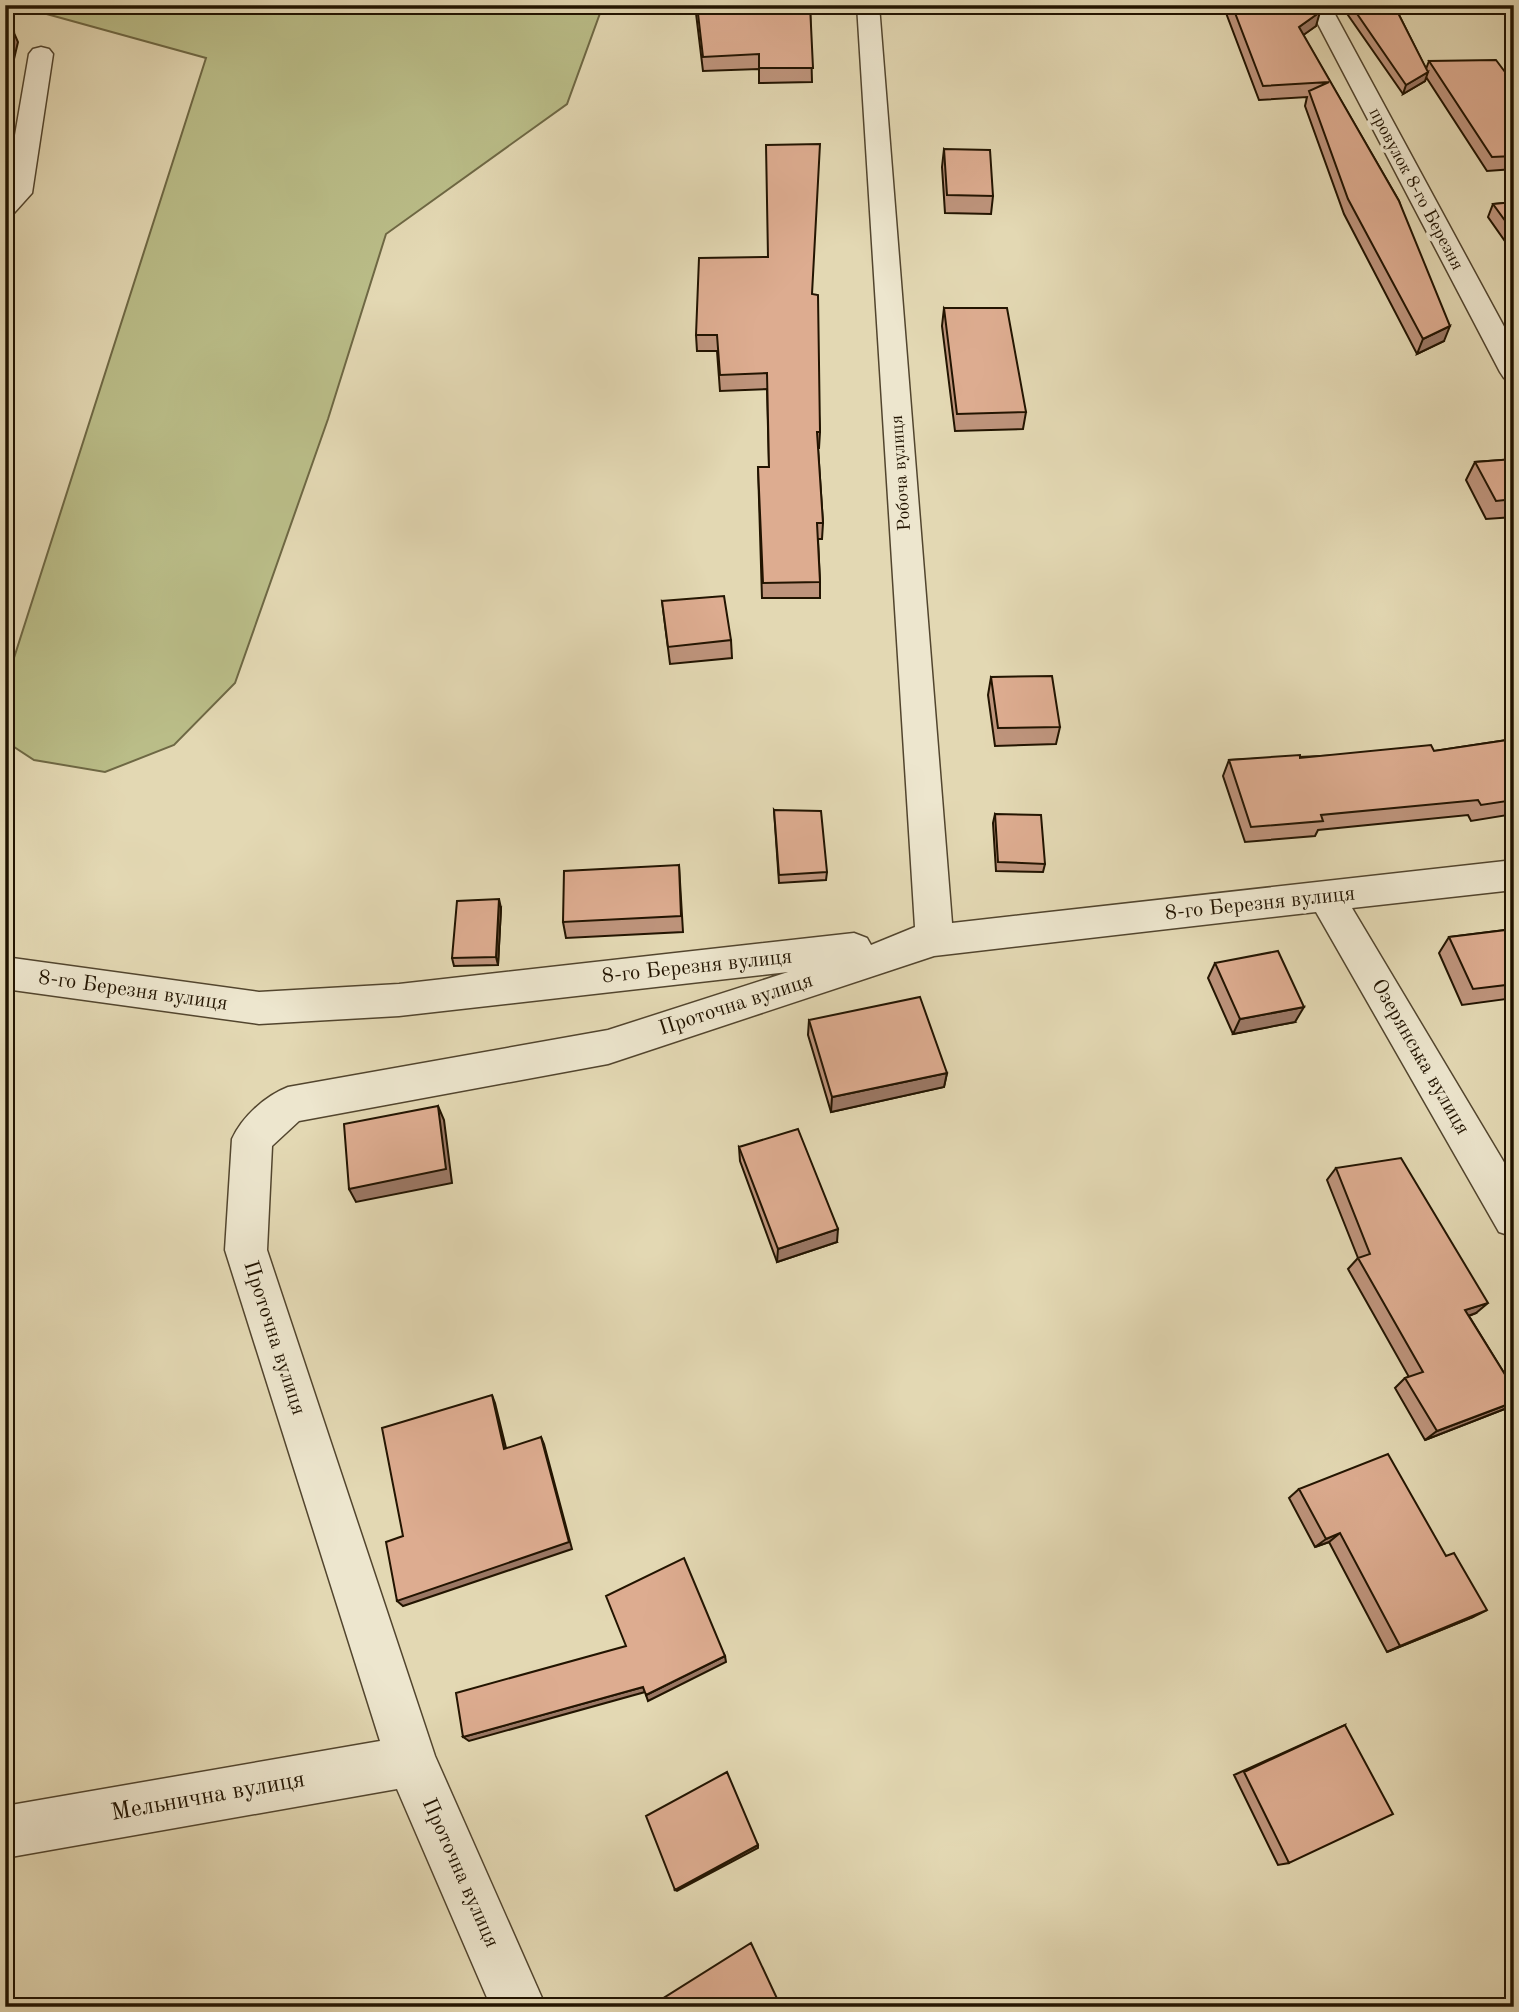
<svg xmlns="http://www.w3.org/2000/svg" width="1519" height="2012" font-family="'Old Standard TT',serif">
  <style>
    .green { fill: #babd88; stroke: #6e6844; stroke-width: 2 }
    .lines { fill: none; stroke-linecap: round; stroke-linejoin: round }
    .minor-casing { stroke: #52452e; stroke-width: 3 }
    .minor { fill: #ede6ce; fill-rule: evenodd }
    .wall { fill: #be947c; stroke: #221401; stroke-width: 2 }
    .shaded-wall { fill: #9b7865; stroke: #221401; stroke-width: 2 }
    .building { fill: #ddac90; stroke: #221401; stroke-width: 2 }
    .labels { text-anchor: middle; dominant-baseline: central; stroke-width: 7; stroke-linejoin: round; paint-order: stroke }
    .far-street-label { font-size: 18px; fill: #221401; stroke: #ede6ce }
    .street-label { font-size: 21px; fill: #221401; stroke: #ede6ce }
    .near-street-label { font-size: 24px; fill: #221401; stroke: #ede6ce }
  </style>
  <rect width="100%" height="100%" fill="#e3d8b3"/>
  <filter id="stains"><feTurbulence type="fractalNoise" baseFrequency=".00286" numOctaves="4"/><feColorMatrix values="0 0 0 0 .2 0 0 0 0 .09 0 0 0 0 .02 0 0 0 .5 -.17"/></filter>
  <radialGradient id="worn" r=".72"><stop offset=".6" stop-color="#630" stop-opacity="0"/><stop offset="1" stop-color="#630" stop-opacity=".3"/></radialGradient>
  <path class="green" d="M14,5H603L567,104L386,234L328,419L235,683L174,745L105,772L34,760L5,741V686L206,58Z"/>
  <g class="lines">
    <defs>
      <path id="minor" d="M857,5H879L952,923L1514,860V890L1352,908L1514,1179V1237L1499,1232L1316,912L934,956L608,1064L299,1121L272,1146L267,1250L435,1756L546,2007H491L397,1789L5,1858V1806L380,1741L225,1250L232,1139C242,1117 265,1096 288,1087L608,1030L788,972L399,1016L259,1024L5,989V957L259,992L399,984L854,933L867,938L871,945L915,927Z
        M1308,5H1330L1514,345V381L1504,378L1500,372Z
        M41,47L49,49L53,54L32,193L14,213L5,216V193L29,54L33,49Z"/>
    </defs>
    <use href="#minor" class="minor-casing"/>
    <use href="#minor" class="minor"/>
  </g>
  <path class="wall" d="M695,5H810L812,82L759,83V69L703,71Z
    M1223,5H1317L1316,26L1303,35L1399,201L1444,341L1417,354L1344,214L1305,106L1307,97L1259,100Z
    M1341,5H1394L1426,69L1429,61L1514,84V169L1487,171L1426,77L1425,81L1403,94Z
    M944,149L993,196L991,214L945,213L942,167Z
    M1514,202V254L1488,217L1493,204Z
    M812,294L820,432L819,448H818L823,523L822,539H818L820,582V598H762L758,467H769L767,389L720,391L717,351H697L696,335Z
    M944,308L1026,412L1023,429L955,431L942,326Z
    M1514,459V517L1486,519L1466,480L1475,462Z
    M662,601L731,640L732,658L670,664Z
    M991,677L1060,727L1056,744L995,746L988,695Z
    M1514,739V814L1471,821L1468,815L1318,830L1315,836L1245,842L1223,776L1229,760L1434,751Z
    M774,810L827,872L826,880L779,883Z
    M995,814L1045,864L1043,872L996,871L993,823Z
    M679,865L683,932L566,938L563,922Z
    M501,908L498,965L454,966L452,958Z
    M1514,929V998L1462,1005L1439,953L1449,937Z
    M1215,963L1295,1022L1233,1034L1208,978Z
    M809,1020L947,1073L944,1087L831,1112L808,1035Z
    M739,1147L837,1242L777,1262L740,1161Z
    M1336,1168L1476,1313L1469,1316L1514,1389V1404L1507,1408L1425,1440L1395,1388L1405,1378L1409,1377L1348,1269L1358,1258L1327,1180Z
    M1299,1489L1446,1556L1473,1617L1387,1652L1329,1542L1315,1547L1289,1498Z
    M1345,1725L1289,1863L1278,1865L1234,1775Z"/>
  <path class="shaded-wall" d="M1320,12L1316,26L1295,41L1299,27Z
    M14,33L18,42L5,97V71Z
    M1428,72L1425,81L1403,94L1406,85Z
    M8,129L12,139L5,169V141Z
    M1450,326L1444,341L1417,354L1423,339Z
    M499,899L501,908L498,965L496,957Z
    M1304,1007L1295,1022L1233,1034L1240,1019Z
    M947,1073L944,1087L831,1112L832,1097Z
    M438,1106L444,1120L452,1183L356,1202L349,1189Z
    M838,1229L837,1242L777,1262L778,1249Z
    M1488,1303L1476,1313L1454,1321L1465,1310Z
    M492,1395L495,1403L508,1456L504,1449Z
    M1514,1402V1404L1507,1408L1425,1440L1437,1431Z
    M541,1437L544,1444L572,1549L403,1606L397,1601Z
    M1340,1533L1329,1542L1315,1547L1326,1539Z
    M1487,1610L1473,1617L1387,1652L1400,1646Z
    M725,1656L726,1662L648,1701L646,1695Z
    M643,1687L645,1692L469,1741L463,1737Z
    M758,1845V1848L677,1891L675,1890Z"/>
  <path class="building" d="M697,5H810L813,68H759V54L703,57Z
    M1232,5H1317L1320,12L1299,27L1399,201L1450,326L1423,339L1348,199L1309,91L1329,82L1263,86Z
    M1351,5H1394L1428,72L1406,85Z
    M14,33L5,71V34Z
    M1496,60L1514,84V156L1492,157L1429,61Z
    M820,144L812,294L818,295L820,432H817L823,523H817L820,582L763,583L758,467H769L767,373L720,375L717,335H696L699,258L768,257L766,145Z
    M944,149L990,150L993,196L947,195Z
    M1514,202V233L1493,204Z
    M944,308H1007L1026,412L957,414Z
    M1514,459V499L1496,501L1475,462Z
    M724,596L731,640L668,647L662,601Z
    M1052,676L1060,727L998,728L991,677Z
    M1514,739V800L1481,805L1478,800L1321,815L1323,821L1251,827L1229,760L1300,755V758L1431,745L1434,751Z
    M774,810L821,811L827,872L779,875Z
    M995,814L1041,815L1045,864L998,862Z
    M679,865L681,916L563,922L564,871Z
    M499,899L496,957L452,958L457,901Z
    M1514,929V984L1473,989L1449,937Z
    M1278,951L1304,1007L1240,1019L1215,963Z
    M920,997L947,1073L832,1097L809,1020Z
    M438,1106L446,1169L349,1189L344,1124Z
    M798,1129L838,1229L778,1249L739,1147Z
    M1401,1158L1488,1303L1465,1310L1514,1389V1402L1437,1431L1405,1378L1423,1372L1358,1258L1370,1254L1336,1168Z
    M492,1395L504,1449L541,1437L569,1542L397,1601L386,1542L403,1536L382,1428Z
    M1388,1454L1446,1556L1454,1553L1487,1610L1400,1646L1340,1533L1326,1539L1299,1489Z
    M684,1558L725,1656L646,1695L643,1687L463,1737L456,1693L626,1646L606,1596Z
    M1345,1725L1393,1814L1289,1863L1244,1772Z
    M727,1772L758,1845L675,1890L646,1816Z
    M751,1943L781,2007H665L662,1999Z"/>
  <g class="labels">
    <g class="far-street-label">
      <text transform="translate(1416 189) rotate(62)">провулок 8-го Березня</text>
      <text transform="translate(901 473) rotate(-94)">Робоча вулиця</text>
    </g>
    <g class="street-label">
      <text transform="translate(1260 904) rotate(-6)">8-го Березня вулиця</text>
      <text transform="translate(697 967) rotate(-6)">8-го Березня вулиця</text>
      <text transform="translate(133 991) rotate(8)">8-го Березня вулиця</text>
      <text transform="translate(736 1005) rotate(-18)">Проточна вулиця</text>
      <text transform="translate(1420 1057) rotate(60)">Озерянська вулиця</text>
      <text transform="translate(274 1338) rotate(72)">Проточна вулиця</text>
      <text transform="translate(460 1873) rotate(66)">Проточна вулиця</text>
    </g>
    <g class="near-street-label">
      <text transform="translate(208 1797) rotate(-10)">Мельнична вулиця</text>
    </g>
  </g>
  <rect width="1519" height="2012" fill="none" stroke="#e3d8b3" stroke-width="28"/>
  <rect x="7" y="7" width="1505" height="1998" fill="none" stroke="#221401" stroke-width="3.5"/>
  <rect x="14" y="14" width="1491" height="1984" fill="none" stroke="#221401" stroke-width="2"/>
  <rect width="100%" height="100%" filter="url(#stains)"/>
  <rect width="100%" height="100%" fill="url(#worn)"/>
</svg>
